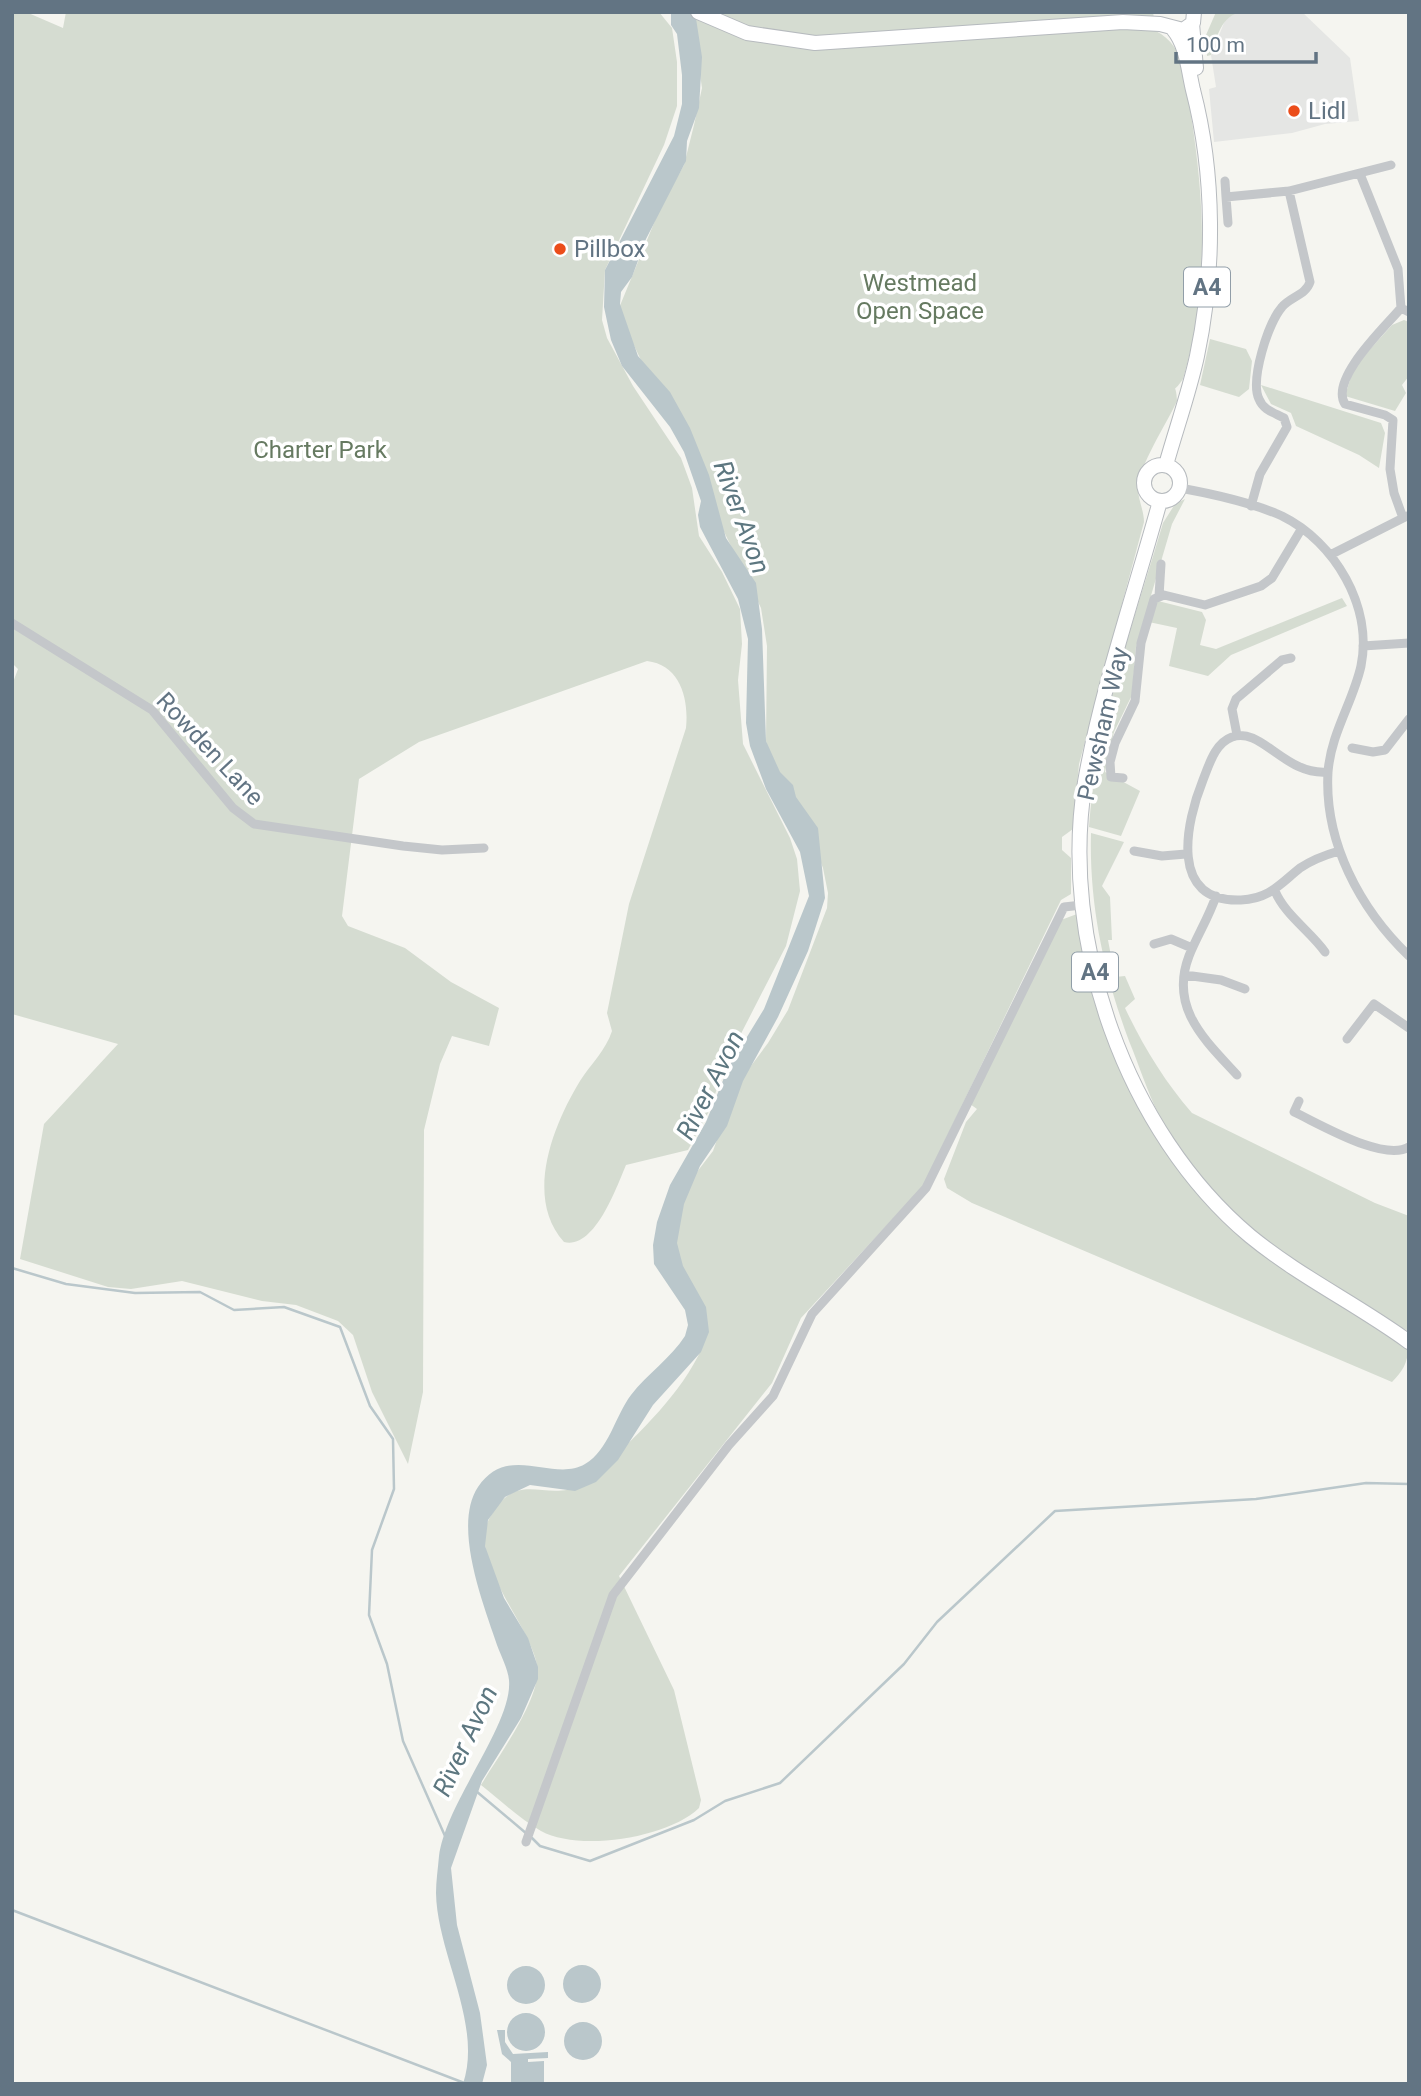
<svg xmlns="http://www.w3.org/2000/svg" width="1421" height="2096" font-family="Roboto,sans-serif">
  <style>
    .built { fill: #e5e6e4 }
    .green { fill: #d5dcd1 }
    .water { fill: #bac7cb }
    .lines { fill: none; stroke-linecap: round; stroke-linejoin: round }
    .stream { stroke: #bac7cb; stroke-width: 2.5 }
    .primary-casing { stroke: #b6babe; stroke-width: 16 }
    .street { stroke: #c4c7ca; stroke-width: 9 }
    .primary { stroke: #fff; stroke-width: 14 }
    .poi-dot { fill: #eb4d1a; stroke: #fff; stroke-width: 2.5 }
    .labels { text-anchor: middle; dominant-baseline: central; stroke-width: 7; stroke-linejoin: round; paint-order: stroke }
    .shield { fill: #fff; stroke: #919ea8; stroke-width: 2 }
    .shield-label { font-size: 23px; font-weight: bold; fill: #627483 }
    .poi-label { font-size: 24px; fill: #627483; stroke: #fff; text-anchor: start }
    .park-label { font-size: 24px; fill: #667a61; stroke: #fff }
    .street-label { font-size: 24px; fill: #627483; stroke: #fff }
    .water-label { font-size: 26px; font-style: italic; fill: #5d7780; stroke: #fff }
  </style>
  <rect width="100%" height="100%" fill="#f5f5f0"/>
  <path class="built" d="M1302,12L1350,58L1359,121L1325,124L1292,133L1214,142L1209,89L1216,87L1211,55L1226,18L1230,14L1242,12Z"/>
  <path class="green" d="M12,12H26L63,28L66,12H659L672,28L677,62V106L664,145L605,270L602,320L607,338L633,386L681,458L692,488L699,536L722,572L740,609L742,644L738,680L743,744L790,838L797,859L800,891L786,946L728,1059L708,1113L688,1150L626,1165C617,1186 595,1250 564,1242C524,1198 553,1125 580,1081C590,1065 606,1050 612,1031L607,1013L629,904L686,728C689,698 680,665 647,661L419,742L359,779L342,916L348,926L405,948L451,982L499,1008L489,1046L452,1036L440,1064L424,1130L423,1392L408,1464L372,1392L353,1335L338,1321L296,1305L262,1301L182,1281L131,1289L108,1287L20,1259L44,1124L118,1044L12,1014V685L18,669L12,663Z
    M691,12H1153L1156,31C1187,47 1186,83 1191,115C1205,205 1209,291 1183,379C1171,397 1176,379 1177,401C1167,423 1138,467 1138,489C1138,499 1144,511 1144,522L1079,764L1073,829L1062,837V850L1071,858V894L1061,900L923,1186L801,1318L772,1383L619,1576L674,1690L701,1800L699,1808C668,1838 579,1852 541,1831C520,1819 500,1800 481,1785C497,1758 542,1698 537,1666C532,1627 467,1560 489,1519C516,1468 542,1502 581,1486C589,1483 598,1472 605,1466C641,1431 681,1394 702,1348L667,1231L677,1198L713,1151L736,1086L768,1043L788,1010L827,908L828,893L823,868L810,835L771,760L766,741L767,646L761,608L648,375L621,318L619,308L661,206L684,165L694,125L702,88Z
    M1216,12H1242C1221,15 1217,37 1211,55L1207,56L1206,35Z
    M1404,320L1409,322V376L1402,385L1406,393L1395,411L1345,396L1354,367L1392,325Z
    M1210,339L1246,349L1252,361L1249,389L1239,397L1200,385Z
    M1261,385L1381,423L1385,433L1379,468L1359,455L1296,426L1291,413L1271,404Z
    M1185,499L1172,524L1150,599L1202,612L1206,620L1200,645L1216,649L1342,598L1347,606L1231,655L1208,676L1169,666L1177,628L1144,621L1136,647L1132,695L1114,732L1105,772L1140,791L1121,836L1089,827C1096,723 1134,622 1163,523L1175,504Z
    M1091,833L1124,842L1102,886L1110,897L1112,940H1108L1115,977L1125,976L1135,999L1125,1008C1143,1046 1165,1082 1192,1113L1375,1203L1409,1216V1331C1384,1321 1362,1305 1340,1291C1269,1248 1198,1191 1159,1115C1147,1091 1139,1065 1129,1041C1104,974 1089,905 1091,833Z
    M1077,914L1097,1007L1119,1065L1178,1164L1310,1286L1408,1348C1408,1363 1402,1372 1392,1382L972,1203L947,1188L944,1179L966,1122L977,1109L970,1104L1061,920Z"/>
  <path class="water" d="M671,12H695L702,57L699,108L687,141L686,161L646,239L632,277L621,292L620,304L638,356L670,392L690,428L709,475L726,538L756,583L762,629L766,741L780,772L793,785L796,797L818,828L825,898L808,951L778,1017L743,1081L727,1126L700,1166L684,1204L677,1243L683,1266L706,1307L709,1332L701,1352L653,1405L618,1460L596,1482L575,1491L530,1485L505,1497L488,1520L485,1546L504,1598L528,1638L538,1667V1679L521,1718L482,1781L451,1868L457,1925L480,2013L487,2065L482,2084H463C483,2024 437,1954 436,1893C436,1881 438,1868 439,1856C446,1802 513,1724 509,1680C508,1669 501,1656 497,1645C484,1606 452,1526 478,1487C508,1442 553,1483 585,1464C609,1450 615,1416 631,1395C647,1374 671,1358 685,1336L688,1325L685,1310L654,1264L653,1245L657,1222L670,1185L706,1122L728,1068L764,1009L809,896L800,852L766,789L750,746L746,723L748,639L738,599L700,527L698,515L701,501L684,452L670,427L622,366L611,340L604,307L605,270L674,136L682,104V75L677,34L671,25Z
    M563 1984a19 19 0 1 1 38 0a19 19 0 1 1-38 0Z
    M507 1985a19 19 0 1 1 38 0a19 19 0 1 1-38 0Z
    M507 2032a19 19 0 1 1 38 0a19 19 0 1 1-38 0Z
    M564 2041a19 19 0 1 1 38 0a19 19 0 1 1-38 0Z
    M497,2030H505V2042L513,2054L548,2052V2058L528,2059V2062L544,2061V2084H511V2062L502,2054Z"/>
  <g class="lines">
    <path class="stream" d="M12,1268L66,1284L135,1293L200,1292L234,1310L284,1307L340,1327L370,1406L393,1439L394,1489L372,1550L369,1615L387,1664L403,1741L445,1836
      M476,1791L527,1834
      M532,1838L540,1846L590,1861L694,1820L725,1801L780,1783L904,1664L937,1622L1055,1511L1256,1499L1366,1483L1409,1484
      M12,1910L467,2084"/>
    <defs>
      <path id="primary" d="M698,12L747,33L815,43L1123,22L1160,24L1183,30L1193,23L1194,12
        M1192,24L1196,68
        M1144 483a18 18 0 1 1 36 0a18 18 0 1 1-36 0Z
        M1166,465C1176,429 1189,393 1197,356C1215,271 1215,174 1193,90C1188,69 1187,46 1173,29
        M1160,501C1135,592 1101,690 1085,782C1059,941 1126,1132 1250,1236C1300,1277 1357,1304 1409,1342"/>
    </defs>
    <use href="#primary" class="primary-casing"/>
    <path class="street" d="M1360,174L1398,269L1401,308L1409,312
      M1225,181L1226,197
      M1228,223L1226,197L1289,191L1391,165
      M1401,308C1386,326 1329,379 1345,404L1385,415L1393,420L1390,469L1394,493L1403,518
      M1180,488C1213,494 1251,502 1282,516C1335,542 1373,607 1361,666C1353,702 1331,733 1328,772C1324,842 1360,909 1409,956
      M1251,506L1260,474L1287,427L1284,418C1275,413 1263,410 1259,399C1250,380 1268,323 1282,307C1290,297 1306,295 1310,282L1289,191
      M1330,555L1407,516
      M1159,596L1161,564
      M12,623L152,710L233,808L254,824L403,846L442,850L484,848
      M1363,646L1409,643
      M1237,735L1232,709L1236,699L1282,660L1291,658
      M1352,748L1373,752L1385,750L1409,719
      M1328,772C1285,776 1261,726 1232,737C1215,743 1209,765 1203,780C1186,822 1168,903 1241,900C1269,899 1280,884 1300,868C1312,860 1325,855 1339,851
      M1123,778L1111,777L1110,762L1115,743L1135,701L1141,643L1154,599L1164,595L1205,605L1261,586L1272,578L1302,528
      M1134,851L1162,856L1186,854
      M1275,891C1285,915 1310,931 1325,952
      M1216,896C1209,917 1197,936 1189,956C1169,1008 1205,1040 1237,1075
      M1154,944L1171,939L1192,948
      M1185,975L1221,980L1245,989
      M1347,1039L1374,1004L1409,1028
      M1299,1101L1294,1112C1320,1124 1383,1162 1409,1147
      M526,1842L613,1595L729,1445L773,1396L812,1314L926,1188L1064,907L1082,905"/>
    <use href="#primary" class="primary"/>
  </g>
  <g class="poi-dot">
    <circle cx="1294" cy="111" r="7"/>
    <circle cx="560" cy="249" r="7"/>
  </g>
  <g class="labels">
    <g class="shield">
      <rect x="1184" y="267.5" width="46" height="39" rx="5"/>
      <rect x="1072" y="952.5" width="46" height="39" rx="5"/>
    </g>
    <g class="shield-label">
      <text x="1207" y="287">A4</text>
      <text x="1095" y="972">A4</text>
    </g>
    <g class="poi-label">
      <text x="1308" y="111">Lidl</text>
      <text x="574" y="249">Pillbox</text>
    </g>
    <g class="park-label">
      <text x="920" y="283">Westmead<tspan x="920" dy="28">Open Space</tspan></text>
      <text x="320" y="450">Charter Park</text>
    </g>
    <g class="street-label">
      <text transform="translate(1103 724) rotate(-77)">Pewsham Way</text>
      <text transform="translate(210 749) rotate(47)">Rowden Lane</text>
    </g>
    <g class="water-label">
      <text transform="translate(742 517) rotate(70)">River Avon</text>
      <text transform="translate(710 1085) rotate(-63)">River Avon</text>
      <text transform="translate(465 1741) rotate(-65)">River Avon</text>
    </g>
  </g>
  <rect width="1421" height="2096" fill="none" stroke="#627483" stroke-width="28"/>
  <path d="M1176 52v10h140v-10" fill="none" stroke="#627483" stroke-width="3.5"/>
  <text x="1186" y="52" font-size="21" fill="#627483" stroke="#ffffff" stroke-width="5" paint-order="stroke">100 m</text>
</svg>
